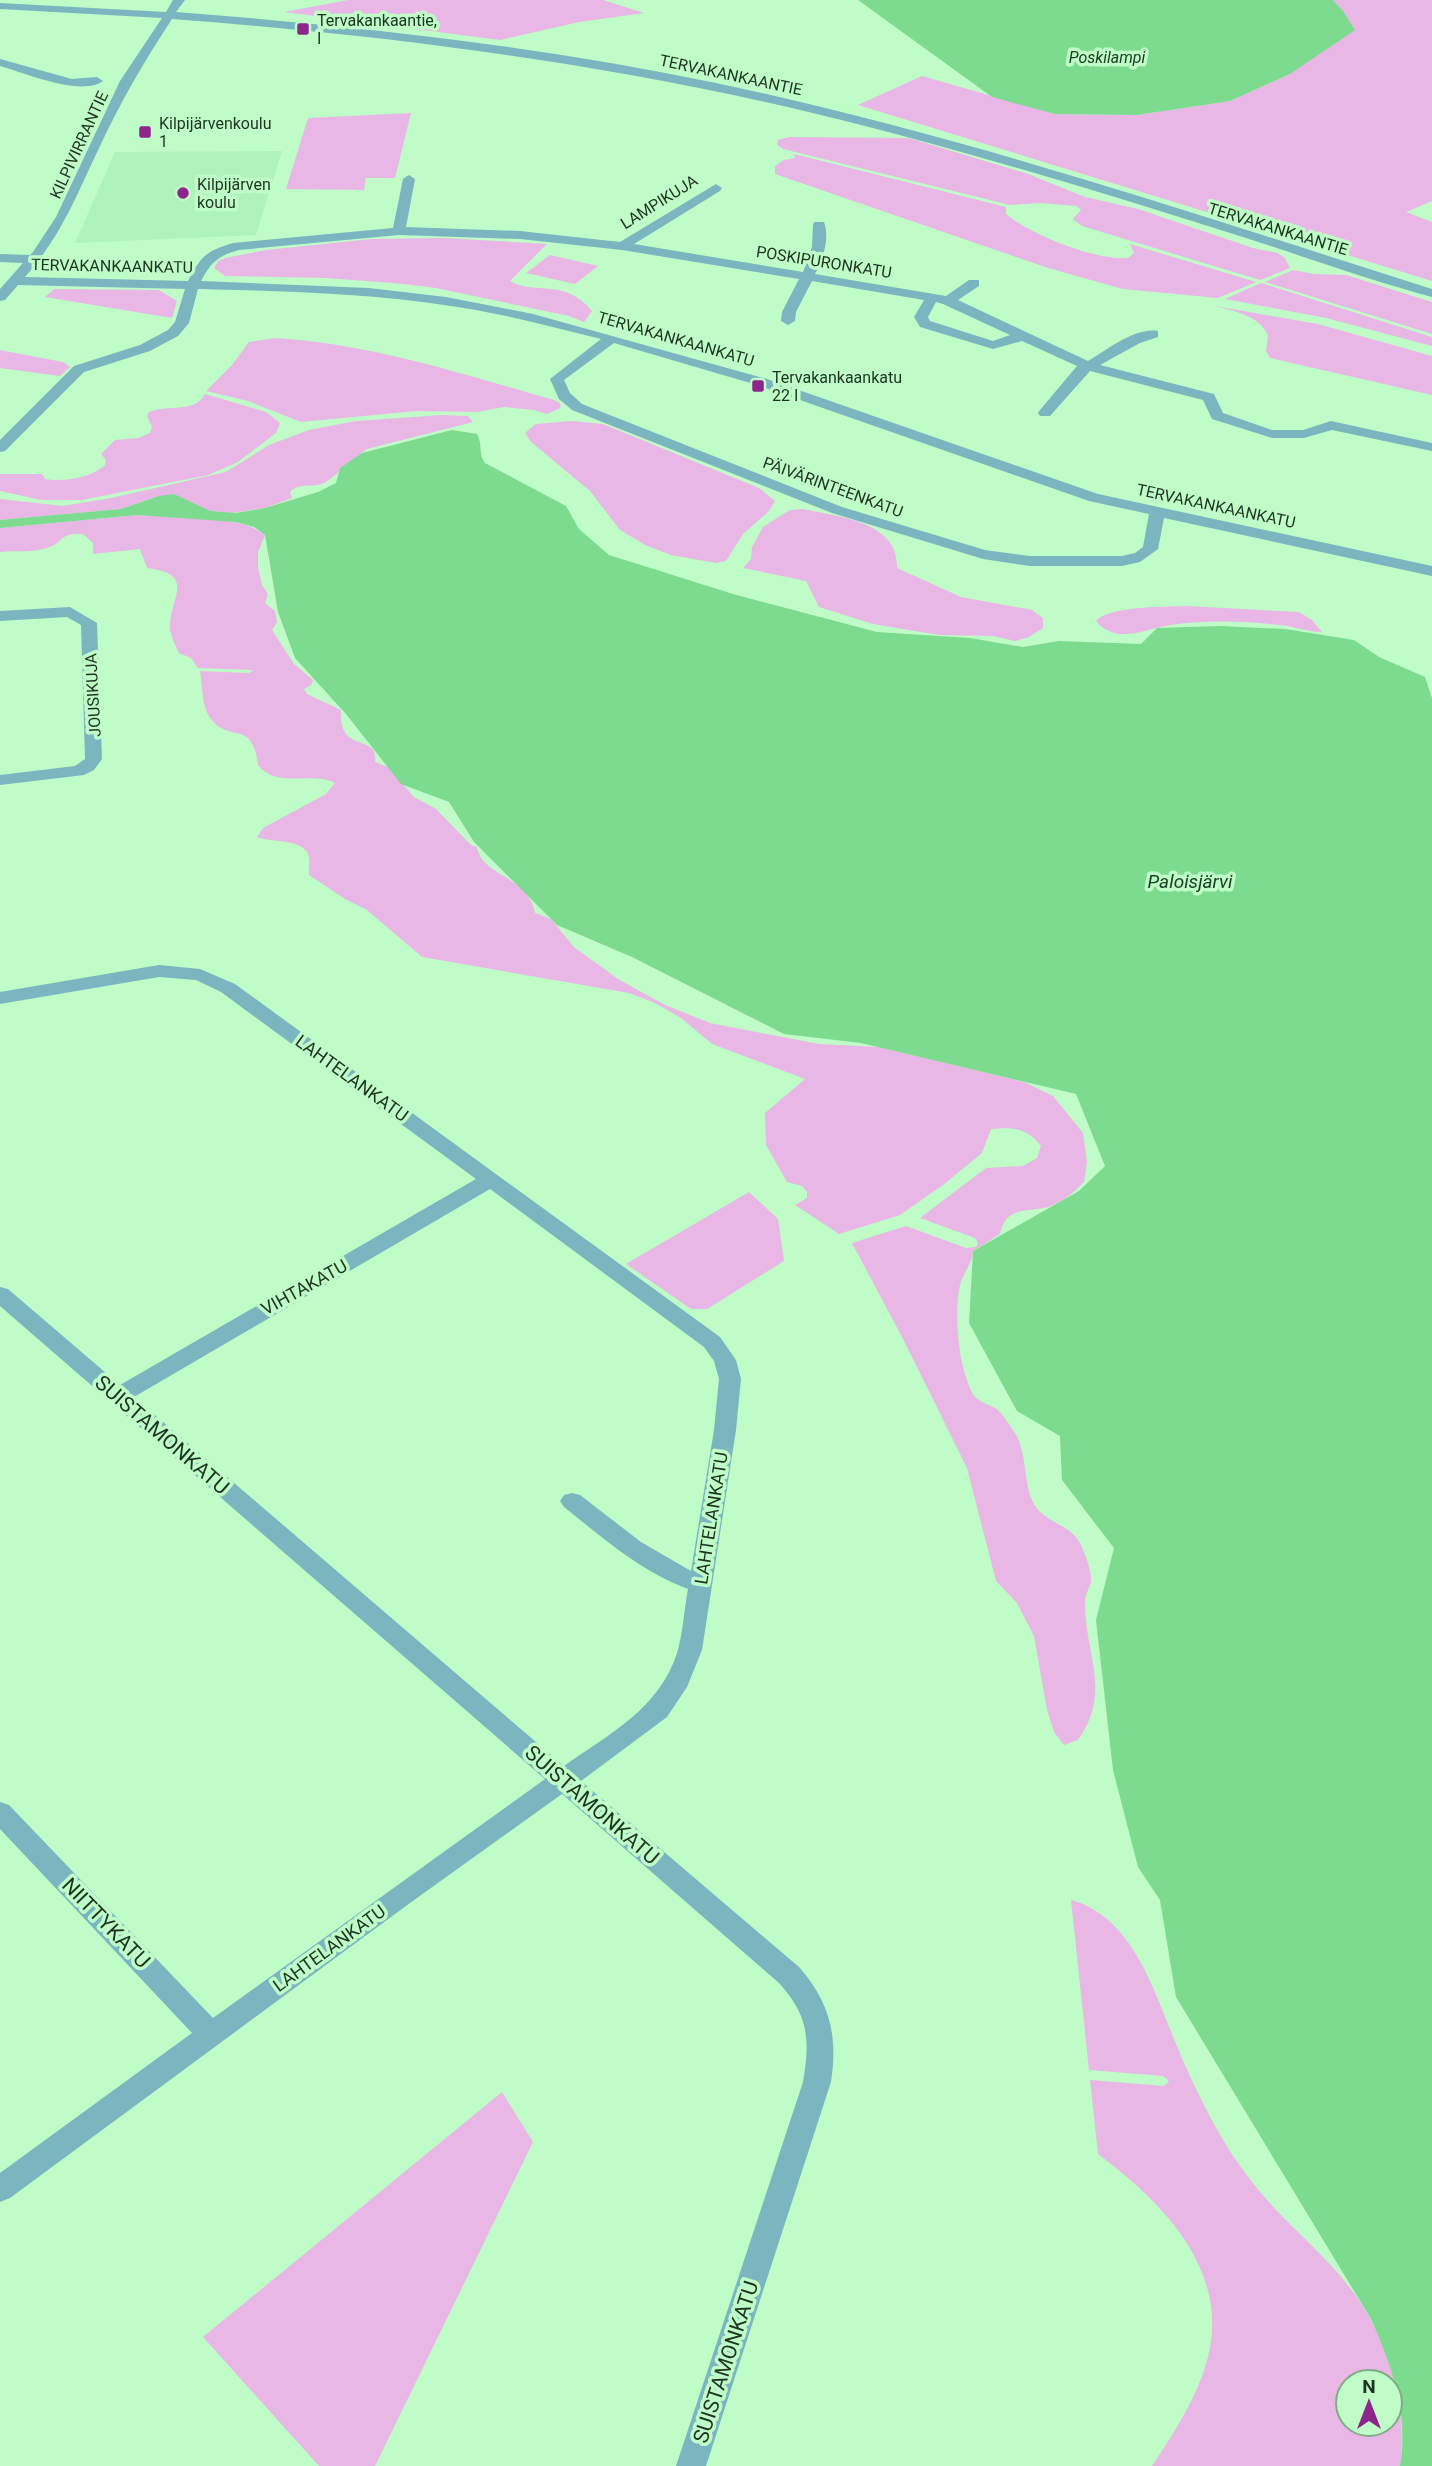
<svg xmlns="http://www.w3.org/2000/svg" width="1432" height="2466" font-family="Roboto,sans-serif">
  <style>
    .built { fill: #aff2ba }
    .green { fill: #e9b7e5; fill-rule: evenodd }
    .water { fill: #7cdb8f }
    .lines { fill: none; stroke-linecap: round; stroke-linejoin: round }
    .minor { fill: #7bb6c0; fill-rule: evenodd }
    .poi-dot { fill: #8d258a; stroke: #bffcc8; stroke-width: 2.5 }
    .labels { text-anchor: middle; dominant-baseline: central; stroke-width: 7; stroke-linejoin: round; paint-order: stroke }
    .far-poi-label { font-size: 16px; fill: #1c3420; stroke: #bffcc8; text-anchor: start }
    .far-water-label { font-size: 16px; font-style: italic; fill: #1a4023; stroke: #bffcc8 }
    .far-street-label { font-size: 16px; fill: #1c3420; stroke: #bffcc8 }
    .street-label { font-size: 18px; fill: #1c3420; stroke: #bffcc8 }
    .water-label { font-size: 19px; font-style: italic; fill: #1a4023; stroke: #bffcc8 }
    .near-street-label { font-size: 21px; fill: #1c3420; stroke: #bffcc8 }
  </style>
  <rect width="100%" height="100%" fill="#bffcc8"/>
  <path class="built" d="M282,151L256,235L75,243L115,152Z"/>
  <path class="green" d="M348,0H603L644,13L579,22L500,40L284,12Z
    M1333,0H1432V201L1406,212L1432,222V281L858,105L922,76L1055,114L1137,115L1230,101L1290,74L1343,11Z
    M411,113L395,178H366L364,190L286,189L308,118Z
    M789,137L909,138L1028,174L1085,197L1138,209L1253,248L1278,253L1285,258L1290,268L1260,280L1082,226L1073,219L1081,210L1077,206L1041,203L1010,205L783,149L777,145L778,140Z
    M794,154L1006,207V214C1031,235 1096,261 1128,258L1134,253L1130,244L1256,282L1218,298L1123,289L1048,268L775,174V166L784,160L795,158Z
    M444,238L547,244L510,281C536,296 564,277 592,311L584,322L569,316L436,288L394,283L326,278L225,276L214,268L218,261L225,258L266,250L371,239Z
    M550,255L598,266L575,284L526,273Z
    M1293,270L1314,274L1346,275L1432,302V334L1265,282Z
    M1261,283L1432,337V346L1326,318L1225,299Z
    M54,289L159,290L177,301L172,318L45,297Z
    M1214,306L1318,324L1432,356V395L1270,358L1266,351L1268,335C1259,315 1233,311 1214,306Z
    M276,338C372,344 462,374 554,400L561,404L560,408L547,414L534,410L504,407L478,412L416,411L301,422L248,401L206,391L232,365L249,342Z
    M0,350L63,362L70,367L60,376L0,368Z
    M205,394L266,412L280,423L276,433L238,462L208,475L82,500H41L0,491V474H42L45,479C63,482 92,478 105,465L106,460L101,454L115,440L138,438L150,433L152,427L147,416L149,412C168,404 194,414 205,394Z
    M442,415L468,416L473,422L367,449C356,456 329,482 322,484C311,488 299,482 290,492L292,498L265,508L232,513L210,511L159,496L121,509L0,520V499L63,506L111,498L226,472L269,445L309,430L356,421Z
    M572,421L603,424L759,488L775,501L769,511L743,534L726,561L716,563L671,555L645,545L620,530L590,491L531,442L525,433L536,424Z
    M803,509C838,517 899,521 897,568L961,597L1032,610L1043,618V628L1029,637L1015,641L993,636L939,635L873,624L819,607L806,581L743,568L751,559L752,547L763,527L790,510Z
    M137,515C174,518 235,512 265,535L258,552V567L262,585L268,594L265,603L275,611L277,622L272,630L294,664L313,680L311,685L304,689L307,694L341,710C338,756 379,732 375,762L388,767L414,797L436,809L471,845L477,847C482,877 528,875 535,913L551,919L574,947L618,979L665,1005L710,1023L819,1044L879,1047L1024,1082L1053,1096L1083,1133L1087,1162L1084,1182C1073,1193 1063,1202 1048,1207C1027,1213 1006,1205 1000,1234L973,1251C972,1264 963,1273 960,1285C954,1311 958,1356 967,1380C973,1400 978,1400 995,1408C1002,1412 1010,1426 1015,1433C1027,1452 1023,1479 1032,1500C1041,1523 1070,1522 1081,1545C1085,1554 1092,1571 1091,1581C1090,1588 1085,1594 1085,1601C1084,1654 1113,1690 1078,1740L1064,1745L1054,1732L1047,1710L1034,1636L1017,1603L996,1581L967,1468L903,1339L852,1243L906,1226L966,1248L976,1247L978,1243L975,1238L920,1218L986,1168L1023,1166L1037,1158L1041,1146C1027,1128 1013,1127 991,1129L982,1153L943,1185L900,1215L839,1234L795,1205L807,1198V1192L802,1186L787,1182L766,1145L765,1113L805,1079L712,1044L681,1018L655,1003L629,993L422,957L367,910L345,899L309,875C308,869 310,864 309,858C307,838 271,843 257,837L263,828L326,794L335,783C312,771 276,789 258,765C252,718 230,744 211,719C201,706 203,687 200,671L249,673L253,670L198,668L191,658L179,653C176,646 170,635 170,627C170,597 197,574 147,568L140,549L93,554V543L83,534C59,532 64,543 47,548C32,553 15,550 0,552V528Z
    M1184,606L1299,612L1312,620L1322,632C1307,632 1294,626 1279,625C1244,621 1206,620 1171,625C1146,628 1117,646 1096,621C1109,606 1163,607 1184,606Z
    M749,1192L778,1219L784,1261L707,1309H691L626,1264Z
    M1071,1900C1133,1917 1154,1991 1176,2044C1185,2067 1196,2089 1207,2111C1226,2149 1251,2184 1280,2214C1314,2249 1346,2275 1370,2318C1394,2363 1407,2416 1400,2466H1152C1174,2433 1198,2396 1208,2357C1230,2269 1161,2201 1098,2154L1090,2080L1164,2086L1169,2081L1163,2076L1089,2070ZM1348,2382H1390V2424H1348Z
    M502,2092L533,2142L375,2466H319L203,2337Z"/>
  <path class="water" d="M858,0H1333L1343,11L1355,30L1290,74L1230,101L1137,115L1055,114L992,97Z
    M452,430L477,434C483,444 478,454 485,463L566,506L579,529L609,555L733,594L877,632L970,638L1023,647L1059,641L1141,644L1157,628L1221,626L1285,629L1354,640L1379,657L1425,677L1432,698V2466H1400C1409,2414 1392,2366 1371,2319L1176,1997L1160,1900L1138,1867L1113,1770L1096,1620L1114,1548L1062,1480L1060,1436L1017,1411L969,1323L973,1251L1079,1191L1105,1166L1076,1094L861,1043L784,1034L632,957L557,925L474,842L449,802L401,784L346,714L295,658L278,612L265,535L254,527L236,522L137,515L0,528V520L121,509L159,496L174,494L210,511L236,513L265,508L318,492L336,483L340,468L362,453Z"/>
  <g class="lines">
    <path class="minor" d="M173,0H185L176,12C358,26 538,46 716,83C959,134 1195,214 1432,289V297C1369,280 1308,258 1246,238C1120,198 993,159 865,126C638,67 407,37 172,19C145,60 121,101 100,146C76,196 62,235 25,277L188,281C201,256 206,251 233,243L393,228L403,179L409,175L415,179L406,227L520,231L620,242L716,184L722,188L720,191L634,244L803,272L812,247L813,225L814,222H824C830,239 823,258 815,274L946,296L969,280H979V286L958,300L1088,361C1107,350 1135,327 1158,331V337L1140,343L1100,365L1214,394L1223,413L1272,430H1303L1331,421L1432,443V451L1332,430L1304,438H1272L1212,419L1203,400L1090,371L1050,416H1040L1038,413L1040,410L1077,366L1022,341L993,349L920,327L914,317L924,300L812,281L796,312L795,321L788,325L781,321L782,312L799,279L622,250L520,239L399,235L239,250C218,256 211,262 201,281L369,288L446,297L533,314L767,379L1098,494L1432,566V576L1164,518L1158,549L1140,562L1122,566H1030L983,559L832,513L572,410L559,399L550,379L601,339C549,326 497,312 444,305C363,293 280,291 198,289L189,323L178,336L150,351L84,372L5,451L0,452V440L74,366L140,345L168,330L175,322L185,289L18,285L5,300L0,301V289L23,263L0,262V254L30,255L33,252L56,217L120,81L162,18L0,9V3L166,12ZM936,302L943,304L1010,335L993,341L930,321L928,317ZM614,343L757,385L1089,501L1149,514L1143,547L1135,553L1122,556H1030L985,550L842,507L582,404L570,393L564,380Z
      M0,59L72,79L97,77L103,81C81,97 25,73 0,66Z
      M70,607L97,623L102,759L94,770L84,775L0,785V775L75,766L85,759L81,625L67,617L0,621V611Z
      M159,965L200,969L235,984L720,1337L736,1360L741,1379L736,1430L702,1650L687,1687L667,1717L581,1781L799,1967C830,2002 838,2036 831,2082L706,2466H676L803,2082C810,2040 809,2016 779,1983L562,1794L410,1903L10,2198L0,2202V2173L192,2033L0,1829V1802L9,1805L213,2018L545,1779L0,1306V1287L8,1289L120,1385L476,1179L221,992L196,980L159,977L0,1004V992ZM490,1189L704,1347L714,1361L719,1379L714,1430L691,1571L641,1542L580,1495L572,1493L564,1495L560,1501L564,1507C603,1538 640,1571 688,1589C684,1610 683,1633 677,1653C659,1709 609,1734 564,1766L134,1397Z"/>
  </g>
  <g class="poi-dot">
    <rect x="296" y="22" width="14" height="14" rx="3.5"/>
    <rect x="138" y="125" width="14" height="14" rx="3.5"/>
    <circle cx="183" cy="193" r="7"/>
    <rect x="751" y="379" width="14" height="14" rx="3.5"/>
  </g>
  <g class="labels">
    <g class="far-poi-label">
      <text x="317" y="20">Tervakankaantie,<tspan x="317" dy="18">I</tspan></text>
      <text x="159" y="123">Kilpijärvenkoulu<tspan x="159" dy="18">1</tspan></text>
      <text x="197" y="184">Kilpijärven<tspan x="197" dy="18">koulu</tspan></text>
      <text x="772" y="377">Tervakankaankatu<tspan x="772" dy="18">22 I</tspan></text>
    </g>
    <g class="far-water-label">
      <text x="1107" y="57">Poskilampi</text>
    </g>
    <g class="far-street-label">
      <text transform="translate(731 75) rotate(12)">TERVAKANKAANTIE</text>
      <text transform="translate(79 145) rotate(-65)">KILPIVIRRANTIE</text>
      <text transform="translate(659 202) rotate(-32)">LAMPIKUJA</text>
      <text transform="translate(1278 229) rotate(17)">TERVAKANKAANTIE</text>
      <text transform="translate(824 262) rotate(9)">POSKIPURONKATU</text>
      <text transform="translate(112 266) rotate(1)">TERVAKANKAANKATU</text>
      <text transform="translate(676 339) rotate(16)">TERVAKANKAANKATU</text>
      <text transform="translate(833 487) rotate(20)">PÄIVÄRINTEENKATU</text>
      <text transform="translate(1216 506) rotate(12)">TERVAKANKAANKATU</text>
      <text transform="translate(93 695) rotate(-93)">JOUSIKUJA</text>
    </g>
    <g class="street-label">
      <text transform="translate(352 1078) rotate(36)">LAHTELANKATU</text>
      <text transform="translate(304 1287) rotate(-29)">VIHTAKATU</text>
      <text transform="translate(711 1518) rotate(-81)">LAHTELANKATU</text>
      <text transform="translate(329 1948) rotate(-36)">LAHTELANKATU</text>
    </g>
    <g class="water-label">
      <text x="1190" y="881">Paloisjärvi</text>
    </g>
    <g class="near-street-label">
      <text transform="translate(162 1435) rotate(41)">SUISTAMONKATU</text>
      <text transform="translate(592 1805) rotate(41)">SUISTAMONKATU</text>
      <text transform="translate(106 1923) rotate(46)">NIITTYKATU</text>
      <text transform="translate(726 2362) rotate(-72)">SUISTAMONKATU</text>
    </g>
  </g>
  <g transform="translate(1369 2403)"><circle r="33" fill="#bffcc8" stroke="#7eac85" stroke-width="2"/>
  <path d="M0-5L12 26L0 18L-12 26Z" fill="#8d258a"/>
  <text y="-10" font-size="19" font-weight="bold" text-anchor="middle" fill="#1c3420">N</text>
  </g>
</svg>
